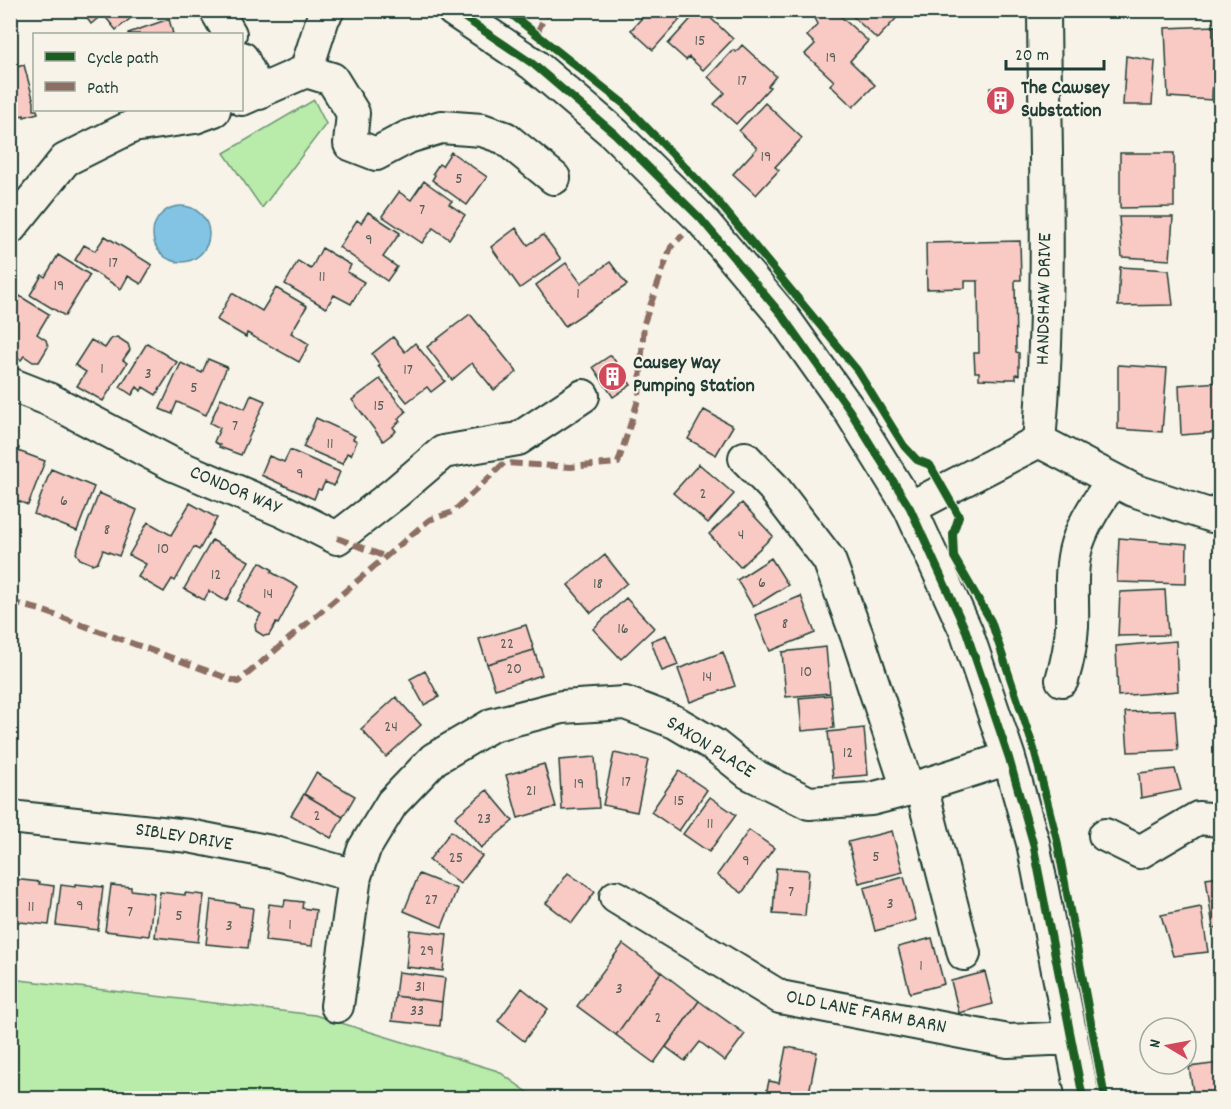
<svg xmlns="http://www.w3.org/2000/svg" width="1231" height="1109" font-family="Dekko,sans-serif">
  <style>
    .green { fill: #b9ebab; stroke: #6c9470; stroke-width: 1.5 }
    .water { fill: #83c4e4; stroke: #5b8e9e; stroke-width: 1.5 }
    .building { fill: #f9c9c4; stroke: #1f3d34; stroke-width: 1.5 }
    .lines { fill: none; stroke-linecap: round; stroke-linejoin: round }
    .minor-casing { stroke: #1f3d34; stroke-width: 36 }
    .minor { stroke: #f7f3e8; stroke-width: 32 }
    .quiet { stroke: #8d6e63; stroke-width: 6; stroke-dasharray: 12 6; stroke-linecap: butt }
    .cycleway-casing { stroke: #f7f3e8; stroke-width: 11 }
    .cycleway { stroke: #1b5e20; stroke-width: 8 }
    .labels { text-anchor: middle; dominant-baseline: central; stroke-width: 4.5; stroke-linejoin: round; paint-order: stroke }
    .number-label { font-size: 16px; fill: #566058 }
    .poi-label { font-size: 20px; font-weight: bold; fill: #1f3d34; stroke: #f7f3e8; text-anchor: start }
    .street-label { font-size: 20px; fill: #1f3d34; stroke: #f7f3e8 }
  </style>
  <rect width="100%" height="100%" fill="#f7f3e8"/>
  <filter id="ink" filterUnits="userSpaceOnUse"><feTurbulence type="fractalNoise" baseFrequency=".0167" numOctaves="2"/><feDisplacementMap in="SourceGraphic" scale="12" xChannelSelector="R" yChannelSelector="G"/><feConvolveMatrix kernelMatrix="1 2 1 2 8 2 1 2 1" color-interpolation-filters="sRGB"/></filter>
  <g filter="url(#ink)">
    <path class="green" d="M314,100L326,124L262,208L224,153Z
      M11,979L315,1015L498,1071L536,1098H11Z"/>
    <path class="water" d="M153 234a28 28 0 1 1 56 0a28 28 0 1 1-56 0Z"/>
    <path class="building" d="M81,10H141L116,30L103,14L91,24Z
      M649,10H679L684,15L653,50L631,30Z
      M699,10H702L733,39L703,70L689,57L686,60L668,44Z
      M822,10H831L838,16L839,15L868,41L850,61L875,85L853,107L830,85L834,81L805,54L815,44L807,36L818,24L815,18Z
      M846,10H904L877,39Z
      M169,19L173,34H128V33Z
      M1215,26L1212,100L1168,97L1165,28Z
      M742,45L776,76L768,86L770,87L736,124L714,104L725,93L708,77L733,50L736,52Z
      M1126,56L1155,61L1152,105H1123Z
      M24,65L34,102V110H37L38,113L24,117V115L16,117L14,111L10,113V69Z
      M990,88H1009L1010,111L991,112Z
      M765,103L802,138L775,167L779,170L756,195L733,174L757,148L739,131Z
      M451,152L487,177L467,205L432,180L435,175L433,173L439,164L442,166Z
      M1120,153H1174V207L1120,208Z
      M424,181L452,201L449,204L465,215L449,239L433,228L422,243L382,216L399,192L411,200Z
      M368,212L400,233L383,257L397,267L387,281L339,247L357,220L361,223Z
      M1119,217H1173L1170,260L1122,257Z
      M516,228L528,245L543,235L561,259L520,288L491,247Z
      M105,236L152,265L141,284L128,276L121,289L75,260L84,245L95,251Z
      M1020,241L1021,280H1015L1016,352L1019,353V375L1016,374V379H1006V380L979,379V372H975L974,353H979L978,281H965V288L927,289L926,243Z
      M322,248L351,265L347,272L364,282L351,304L334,295L326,308L285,284L298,261L311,269Z
      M58,255L90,275L65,316L30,295L42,275L45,277Z
      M610,262L627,285L565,326L536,285L566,263L581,283Z
      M1120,267L1169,270L1173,305L1118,306Z
      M276,288L307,306L291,333L309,344L299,362L247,333L246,337L217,320L232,293L262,311Z
      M18,295L49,314L37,334L46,340L48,347L39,362H33L24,356L21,360L10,353V308Z
      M470,314L517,372L494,390L472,363L452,380L427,347Z
      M117,337L128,344L130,350L123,360L127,363L103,401L77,386L86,372L75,365L91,340L105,348L111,339Z
      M393,337L405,352L415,343L445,381L431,392L427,387L407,402L378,366L380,365L372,354Z
      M147,343L177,362L156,395L143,387L141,391L137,387L132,395L120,387Z
      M611,355L631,385L613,397L593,367Z
      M208,359L227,367L206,415L177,402L172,414L160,409L181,363L202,373Z
      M1118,365L1167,368L1162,432L1118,429Z
      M380,379L406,412L398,419L400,421L393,427L396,431L383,441L352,400Z
      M1219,382L1220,432L1181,435L1179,385Z
      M251,395L265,401L241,455L219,447L220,445L214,442L220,428L210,423L221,398L245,409Z
      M704,410L733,426L716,455L688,439Z
      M316,418L355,436L353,439L357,441L351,455L347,453L342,464L303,447Z
      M10,445L19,448L18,451L45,461L28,505L10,498Z
      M290,450L340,472L334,486L325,482L321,490L318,489L314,499L261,475L269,456L284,462Z
      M699,464L734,494L708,523L673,493Z
      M51,469L94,487L77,531L34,514Z
      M99,493L137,510L119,556L103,550L98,562L92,564L80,559L76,553Z
      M190,503L217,518L199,550L194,547L175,581L172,579L164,592L138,577L146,564L129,555L148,522L171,535Z
      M742,503L773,536L740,567L709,534Z
      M1119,538L1187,544L1186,584L1117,582Z
      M212,540L249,561L226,601L209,591L204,600L184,589Z
      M605,555L627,583L591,613L568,585Z
      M771,558L788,585L753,607L737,580Z
      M260,562L273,570L271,572L298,587L278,624L276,623L269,635L264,636L256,631L255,625L261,614L238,601Z
      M1165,590L1168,635L1118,636L1120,592Z
      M801,596L815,633L770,651L755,615Z
      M626,598L654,628L621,659L593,629Z
      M526,625L534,650L487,664L479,639Z
      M666,635L678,665L662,671L651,641Z
      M1176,641L1178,691L1118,696L1116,646Z
      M826,647L830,693L786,697L782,652Z
      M534,650L542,675L495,689L487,664Z
      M723,652L735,686L690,702L678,669Z
      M425,671L439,697L424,705L410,679Z
      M831,695L834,728L802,731L799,698Z
      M396,697L421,725L386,757L361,729Z
      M1175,710L1178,750L1128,752L1125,712Z
      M864,728L868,775L833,778L828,732Z
      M614,753L648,760L637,812L603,805Z
      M595,757L599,808L562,810L559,760Z
      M544,764L556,807L518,818L506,775Z
      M1175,769L1181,790L1141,798L1139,773Z
      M679,771L707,790L679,831L651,812Z
      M316,773L355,796L343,817L304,794Z
      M487,790L513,821L481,848L455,817Z
      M304,794L343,817L331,838L291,815Z
      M710,797L736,815L709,852L683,834Z
      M749,830L774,848L742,893L717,875Z
      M451,831L482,856L460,884L429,860Z
      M892,831L903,872L859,883L848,842Z
      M776,868L809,870L805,916L773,914Z
      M568,873L595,892L572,923L546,903Z
      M419,874L457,889L442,927L404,911Z
      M1220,876V927L1213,928L1206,878Z
      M904,877L916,920L875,931L864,888Z
      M12,879L40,882L39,884L54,886L49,925L10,921Z
      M75,884L103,887L98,930L56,925L61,885L75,887Z
      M111,885L131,887V890L154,893L149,936L105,931Z
      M160,892L185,895V893L204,895L198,942L155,937Z
      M211,900L239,904V906L253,908L248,948L206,944Z
      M285,900L303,902L302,908L316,910L312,946L265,941L269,904L284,906Z
      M1201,907L1208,952L1173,956L1161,915Z
      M410,930L447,934L443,971L406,967Z
      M932,938L944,984L910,993L898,947Z
      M623,944L661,972L616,1035L577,1006Z
      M398,972L445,978L442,1002L395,996Z
      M661,972L699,1001L654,1063L616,1035Z
      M985,972L993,1004L959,1013L951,981Z
      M522,988L548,1009L524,1041L498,1021Z
      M395,996L442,1002L440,1026L392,1021Z
      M699,1001L745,1034L725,1061L700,1042L685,1061L666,1047Z
      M786,1047L817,1052L808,1098H765L769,1081L779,1083Z
      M1220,1063V1098H1194L1189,1067Z"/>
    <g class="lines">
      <defs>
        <path id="minor" d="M216,10L230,34
          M453,10L533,64L615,134L700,218L781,314L850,411L910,508L966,631L1009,758L1033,843L1083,1098
          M242,58L259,93
          M306,71L332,79L353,113L350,144L376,154L408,137L441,127L482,130L505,138L554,178
          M242,99L306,71L323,18L328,10
          M10,228L65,160L133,126L195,117L214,110
          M10,384L48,399L174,465L283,511L337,538L395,493L443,452L518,439L583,396
          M1039,441L1133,490L1212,516L1220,511
          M745,458L773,487L829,560L860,644L908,789
          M910,508L1039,441C1052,298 1045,154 1044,10
          M1062,680C1067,663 1071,645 1072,626C1073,599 1069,570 1077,544C1085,520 1099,500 1113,480
          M921,786L964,954
          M10,817L189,836L271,852L355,876
          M1105,835L1140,852L1198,818L1220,820
          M616,897L780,997L1008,1041L1071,1038
          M337,1006L355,876L364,849L392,803L434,759L492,725L562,707L625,703L675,722L714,745L749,773L809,803L871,799L921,786L1009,758"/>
      </defs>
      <use href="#minor" class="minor-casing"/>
      <use href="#minor" class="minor"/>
      <path class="quiet" d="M537,33L545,16L550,10
        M337,538L386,557
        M10,602L41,610L238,682L429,520L453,512L504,463L571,467L618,463L639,397L644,323L671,247L683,235"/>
      <defs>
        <path id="cycleway" d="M453,10L533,64L615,134L700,218L781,314L850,411L910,508L966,631L1009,758L1033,843L1083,1098
          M506,10L624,104L715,198L857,370L904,446L917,460L930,465L959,516L953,534L954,557L991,621L1034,749L1057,840L1105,1098"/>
      </defs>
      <use href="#cycleway" class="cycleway-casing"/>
      <use href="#cycleway" class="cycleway"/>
    </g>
  </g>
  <defs>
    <symbol id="building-disc" viewBox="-11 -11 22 22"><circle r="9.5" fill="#d1495b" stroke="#f7f3e8"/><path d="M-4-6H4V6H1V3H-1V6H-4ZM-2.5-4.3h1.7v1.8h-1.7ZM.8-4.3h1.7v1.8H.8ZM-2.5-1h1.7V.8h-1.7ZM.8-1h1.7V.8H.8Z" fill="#fff"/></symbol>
  </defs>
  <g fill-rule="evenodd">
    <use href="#building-disc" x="984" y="84" width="33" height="33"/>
    <use href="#building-disc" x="596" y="360" width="33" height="33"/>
  </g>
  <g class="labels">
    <g class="number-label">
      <text x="700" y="41">15</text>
      <text x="831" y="58">19</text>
      <text x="742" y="81">17</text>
      <text x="766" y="157">19</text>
      <text x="459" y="179">5</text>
      <text x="422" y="210">7</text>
      <text x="369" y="240">9</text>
      <text x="113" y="263">17</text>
      <text x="322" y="277">11</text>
      <text x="59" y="286">19</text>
      <text x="578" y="294">1</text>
      <text x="102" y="369">1</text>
      <text x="408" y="370">17</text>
      <text x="148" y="374">3</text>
      <text x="194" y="388">5</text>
      <text x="379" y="406">15</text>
      <text x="235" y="426">7</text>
      <text x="330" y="444">11</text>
      <text x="300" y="474">9</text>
      <text x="703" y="494">2</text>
      <text x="64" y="501">6</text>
      <text x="107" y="530">8</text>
      <text x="741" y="535">4</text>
      <text x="163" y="549">10</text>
      <text x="216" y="575">12</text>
      <text x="762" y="583">6</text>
      <text x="598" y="584">18</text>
      <text x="268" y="594">14</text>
      <text x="785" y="624">8</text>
      <text x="623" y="629">16</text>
      <text x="507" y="644">22</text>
      <text x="514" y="669">20</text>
      <text x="806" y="672">10</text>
      <text x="707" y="677">14</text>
      <text x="391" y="727">24</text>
      <text x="848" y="753">12</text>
      <text x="626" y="782">17</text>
      <text x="579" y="784">19</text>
      <text x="531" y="791">21</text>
      <text x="679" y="801">15</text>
      <text x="317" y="816">2</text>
      <text x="484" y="819">23</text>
      <text x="710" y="824">11</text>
      <text x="876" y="857">5</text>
      <text x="456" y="858">25</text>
      <text x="746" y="861">9</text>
      <text x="791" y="892">7</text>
      <text x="431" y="900">27</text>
      <text x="890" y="904">3</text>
      <text x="80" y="906">9</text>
      <text x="31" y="907">11</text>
      <text x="130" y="912">7</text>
      <text x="179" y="916">5</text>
      <text x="290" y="925">1</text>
      <text x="229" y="926">3</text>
      <text x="427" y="951">29</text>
      <text x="921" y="966">1</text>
      <text x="420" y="987">31</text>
      <text x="619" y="989">3</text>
      <text x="417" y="1011">33</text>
      <text x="658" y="1018">2</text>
    </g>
    <g class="poi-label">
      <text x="1021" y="89">The Cawsey<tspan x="1021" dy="23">Substation</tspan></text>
      <text x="633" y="364">Causey Way<tspan x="633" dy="23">Pumping Station</tspan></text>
    </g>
    <g class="street-label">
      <text transform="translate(1045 299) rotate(-89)">HANDSHAW DRIVE</text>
      <text transform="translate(235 491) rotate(23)">CONDOR WAY</text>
      <text transform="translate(710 748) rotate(32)">SAXON PLACE</text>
      <text transform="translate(184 838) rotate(9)">SIBLEY DRIVE</text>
      <text transform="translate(866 1013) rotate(11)">OLD LANE FARM BARN</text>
    </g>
  </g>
  <rect width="1231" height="1109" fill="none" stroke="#f7f3e8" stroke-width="36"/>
  <rect x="18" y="18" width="1195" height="1073" fill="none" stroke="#1f3d34" stroke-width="2" filter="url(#ink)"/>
  <rect x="33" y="33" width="210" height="78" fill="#f7f3e8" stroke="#a1aaa0" stroke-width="1.5"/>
  <rect x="45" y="52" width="30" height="9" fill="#1b5e20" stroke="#a1aaa0" stroke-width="1.5"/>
  <text x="87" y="63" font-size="18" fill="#1f3d34">Cycle path</text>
  <rect x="45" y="82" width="30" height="9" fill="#8d6e63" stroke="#a1aaa0" stroke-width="1.5"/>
  <text x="87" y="93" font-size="18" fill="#1f3d34">Path</text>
  <g transform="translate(1168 1046) rotate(280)"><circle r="28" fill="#f7f3e8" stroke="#a1aaa0" stroke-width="1.5"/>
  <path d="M0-4.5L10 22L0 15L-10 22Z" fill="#d1495b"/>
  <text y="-9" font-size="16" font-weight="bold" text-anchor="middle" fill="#1f3d34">N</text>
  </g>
  <path d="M1006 60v9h98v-9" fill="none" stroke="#1f3d34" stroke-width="3"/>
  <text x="1015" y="60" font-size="18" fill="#1f3d34" stroke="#f7f3e8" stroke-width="4.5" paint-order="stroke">20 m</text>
</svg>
